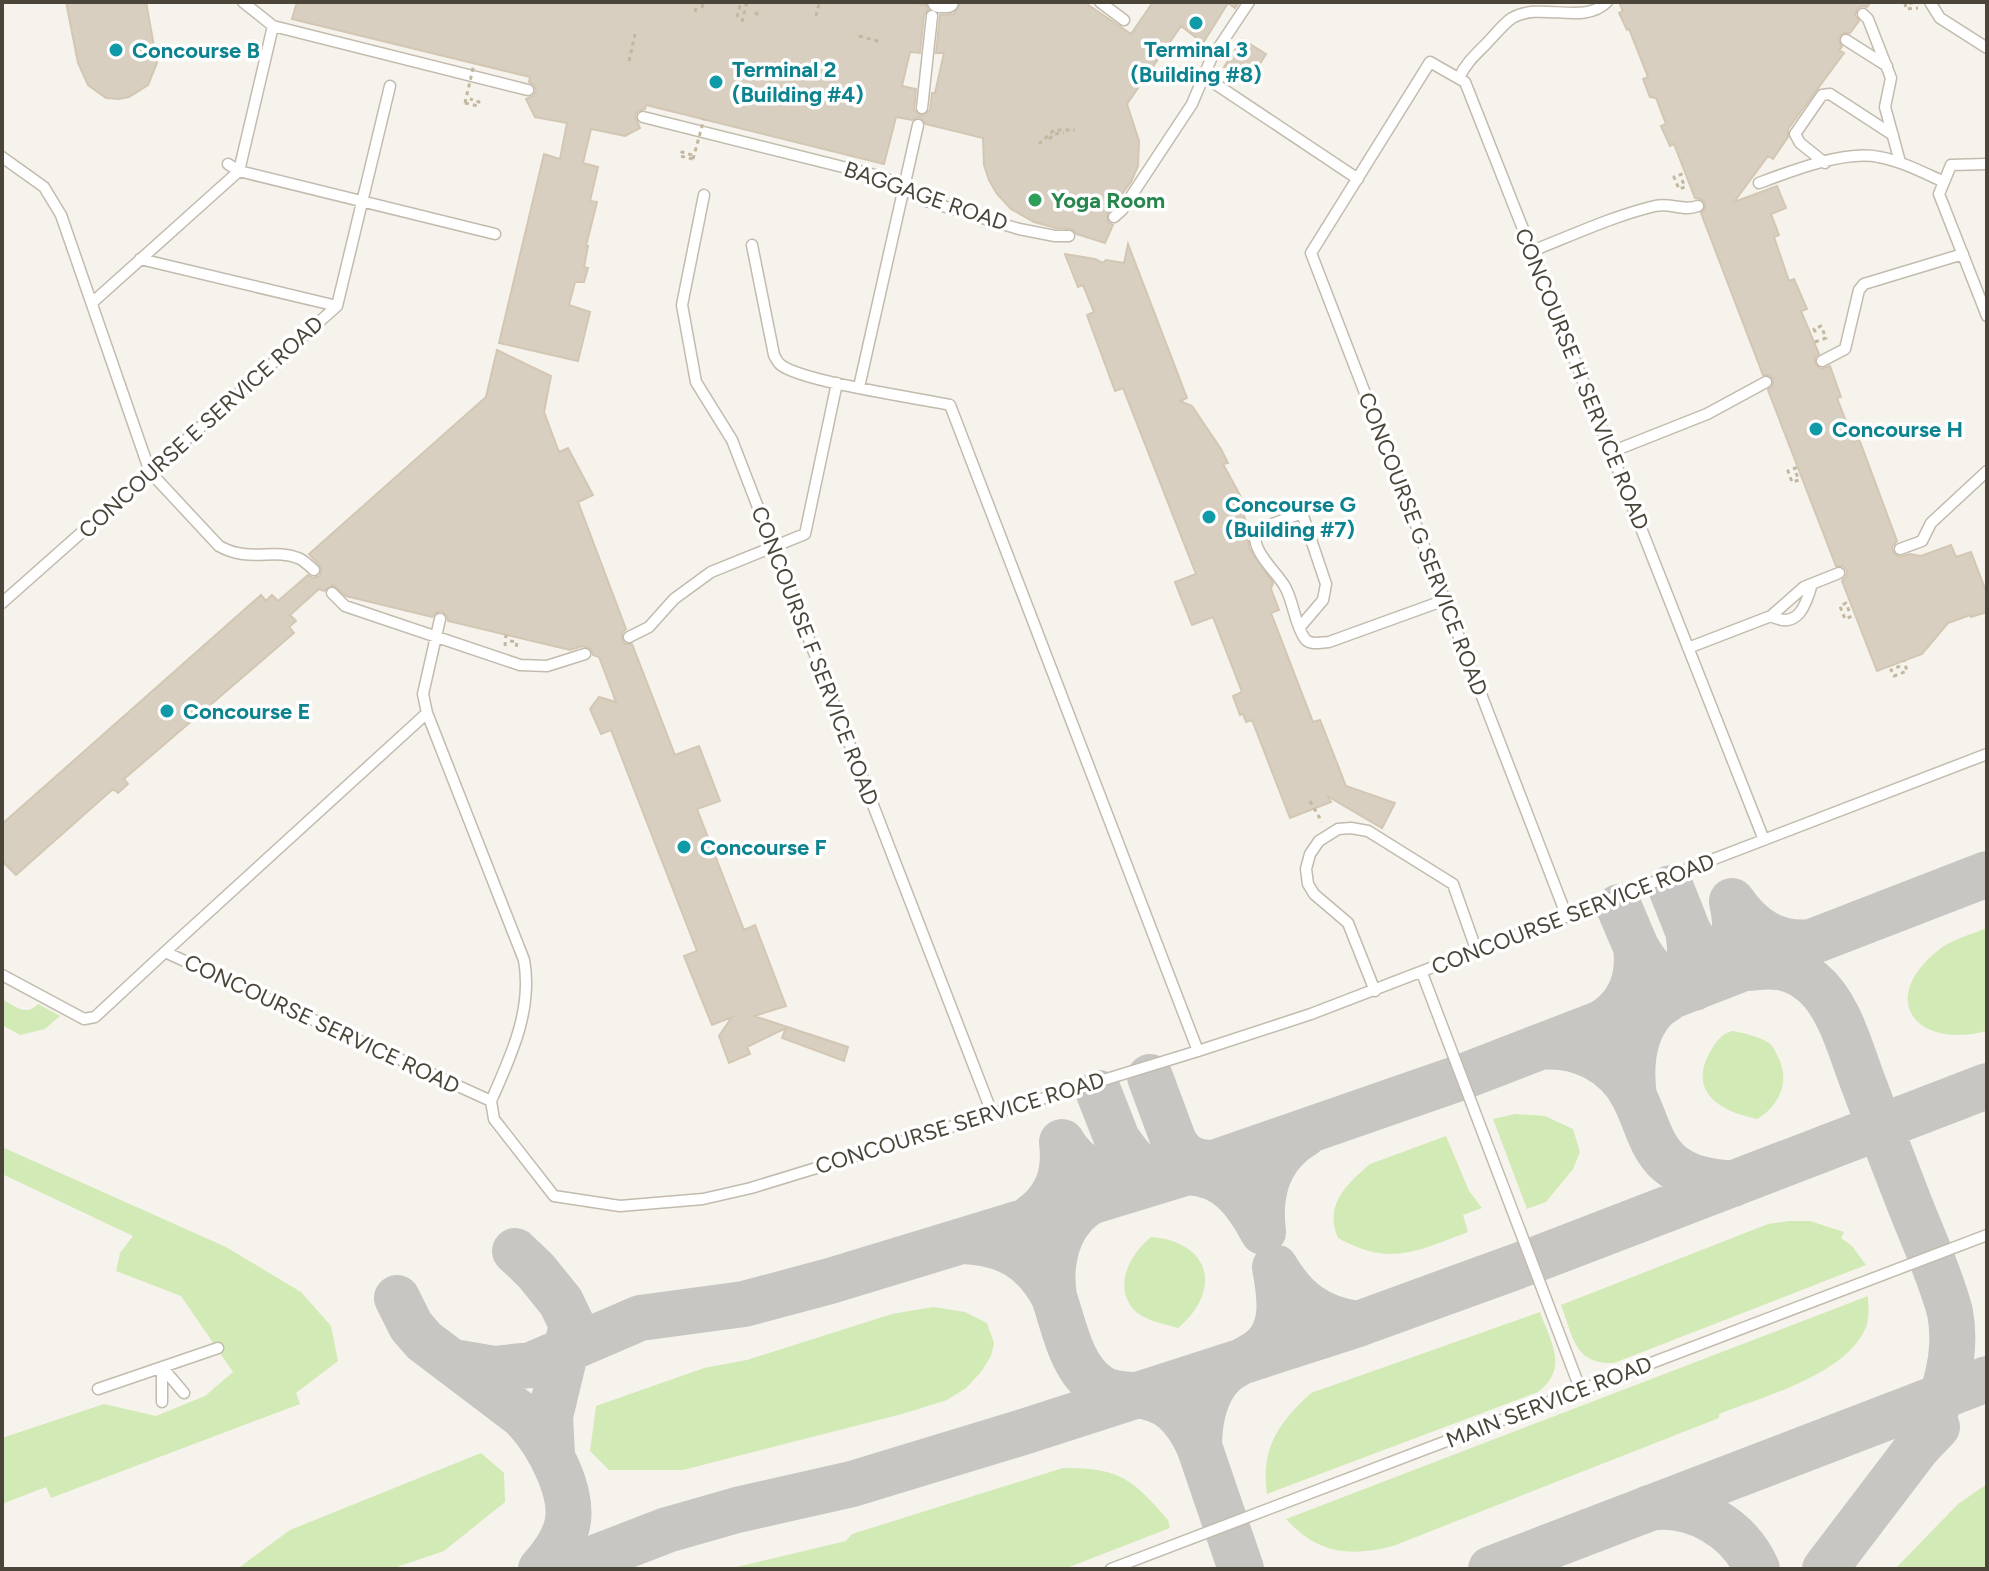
<svg xmlns="http://www.w3.org/2000/svg" width="1989" height="1571" font-family="Figtree,sans-serif">
  <style>
    .green { fill: #d2eab5 }
    .lines { fill: none; stroke-linecap: round; stroke-linejoin: round }
    .taxiway { stroke: #c8c6c3; stroke-width: 46 }
    .building { fill: #d8cfc1; stroke: #d3c7b4; stroke-width: 2 }
    .lane-casing { stroke: #c2bbae; stroke-width: 13 }
    .street-casing { stroke: #c2bbae; stroke-width: 23 }
    .path { stroke: #c4b79f; stroke-width: 3; stroke-dasharray: 4 4; stroke-linecap: butt }
    .lane { stroke: #fff; stroke-width: 10 }
    .street { stroke: #fff; stroke-width: 20 }
    .path-bridge { stroke: #c4b79f; stroke-width: 3; stroke-dasharray: 4 4; stroke-linecap: butt }
    .culture-dot { fill: #0f9aa8; stroke: #fff; stroke-width: 3 }
    .leisure-dot { fill: #2e9e5b; stroke: #fff; stroke-width: 3 }
    .labels { text-anchor: middle; dominant-baseline: central; stroke-width: 7; stroke-linejoin: round; paint-order: stroke }
    .culture-label { font-size: 22px; font-weight: bold; fill: #0d838f; stroke: #fff; text-anchor: start }
    .street-label { font-size: 22px; fill: #4b4439; stroke: #fff }
    .leisure-label { font-size: 22px; font-weight: bold; fill: #27864d; stroke: #fff; text-anchor: start }
  </style>
  <rect width="100%" height="100%" fill="#f6f3ec"/>
  <path class="green" d="M1987,928V1031C1916,1050 1875,999 1941,948C1954,939 1972,934 1987,928Z
    M2,999C15,1006 26,1017 38,1004L60,1016L45,1029L20,1035L2,1025Z
    M1732,1031C1744,1033 1758,1036 1769,1043C1774,1047 1776,1053 1779,1059C1790,1082 1779,1106 1757,1119C1722,1112 1687,1093 1710,1052C1715,1043 1721,1034 1732,1031Z
    M1515,1114L1545,1116L1573,1129L1580,1152L1573,1169L1546,1202L1527,1209L1493,1119Z
    M1446,1136L1469,1191L1482,1208L1463,1215L1468,1232C1417,1251 1390,1267 1338,1238C1324,1205 1346,1185 1370,1164Z
    M2,1147L226,1247L301,1292L331,1326L338,1361L296,1393L300,1404L51,1498L46,1487L2,1504V1438L104,1404L156,1416L205,1396L233,1372L181,1296L116,1271L120,1253L133,1236L2,1174Z
    M1789,1221H1810L1844,1232L1841,1238L1852,1246L1866,1265L1614,1363C1574,1365 1573,1336 1561,1305L1768,1224Z
    M1151,1237C1212,1242 1222,1291 1178,1328C1164,1324 1146,1321 1135,1311C1112,1287 1130,1254 1151,1237Z
    M1868,1296C1868,1306 1870,1317 1866,1327C1848,1374 1762,1397 1719,1414V1418L1393,1546C1349,1557 1318,1554 1286,1519Z
    M933,1307L965,1312L987,1323L994,1343L991,1356L981,1372L966,1388L947,1400L902,1414L683,1470H609L590,1451L596,1406L704,1368L747,1360L892,1314Z
    M1540,1312C1551,1343 1569,1368 1538,1392L1267,1494C1260,1449 1279,1422 1311,1393Z
    M481,1453L504,1473L505,1502L444,1551L391,1569H237L290,1530Z
    M1063,1468C1119,1467 1134,1480 1168,1520L1170,1528L1064,1569H728L846,1541L852,1534Z
    M1987,1484V1569H1895L1958,1504Z"/>
  <g class="lines">
    <path class="taxiway" d="M1671,888L1688,931
      M1619,907L1636,947
      M1710,981C1737,956 1739,937 1732,901C1751,929 1776,946 1812,942
      M1602,1023C1630,1006 1640,978 1636,947C1649,971 1665,988 1694,988
      M1540,1047C1578,1043 1617,1062 1634,1097C1646,1119 1649,1145 1669,1163C1688,1179 1709,1182 1733,1184
      M1150,1077L1173,1139
      M1099,1093L1117,1139
      M1634,1097C1630,1067 1632,1033 1654,1009C1660,1003 1667,1000 1674,994C1692,979 1692,952 1688,931C1695,943 1702,956 1714,963C1743,980 1772,950 1812,982C1840,1005 1851,1052 1864,1085C1877,1120 1891,1156 1905,1192C1920,1232 1939,1271 1950,1312C1959,1361 1941,1406 1917,1448
      M1188,1172C1227,1174 1246,1200 1263,1232C1258,1192 1269,1155 1305,1134
      M1028,1220C1056,1201 1066,1176 1062,1142C1086,1186 1179,1214 1173,1139C1182,1159 1198,1165 1218,1162
      M961,1241C1004,1242 1034,1258 1054,1297C1049,1264 1056,1227 1084,1206C1098,1197 1113,1189 1118,1171C1120,1161 1117,1149 1117,1139C1136,1167 1143,1174 1178,1175
      M515,1251L536,1271L561,1302L572,1325L550,1416L552,1455
      M1054,1297C1064,1326 1071,1368 1098,1386C1109,1394 1121,1394 1134,1395C1168,1397 1185,1416 1199,1446C1199,1420 1205,1390 1225,1372C1236,1363 1251,1358 1262,1349C1286,1329 1280,1294 1275,1267C1295,1301 1319,1319 1358,1324
      M397,1298L411,1326L424,1341L523,1416C547,1441 579,1497 565,1532C560,1546 551,1558 541,1569
      M453,1362L494,1369L531,1365L640,1318L744,1304L830,1281L1188,1172L1462,1077L1987,874
      M1199,1446L1241,1569
      M1649,1508C1693,1501 1739,1528 1757,1569
      M566,1569L667,1530L737,1510L852,1484L1023,1432L1358,1324L1534,1260L1987,1086
      M1491,1569L1987,1379
      M1825,1569L1917,1448L1937,1427"/>
  </g>
  <path class="building" d="M66,2H146L157,63L148,85L129,97L119,99L106,98L88,85L78,63Z
    M297,2H903L926,5L928,10L924,15L920,53L910,52L902,86L916,89L914,110L922,116L930,110L932,93H935L944,53H936L940,15L954,14L961,3L1084,2L1131,34L1153,2H1239L1235,8L1228,3L1203,43L1181,26L1127,104L1139,141L1138,166L1131,182L1107,214L1108,222L1113,225L1105,243L1077,234L1072,229L1056,228L1034,222L1011,209L997,194L989,180L984,165L983,138L926,124L919,117L912,120L896,117L884,164L646,105L645,109L638,111L635,116L640,128L625,136L591,129L583,163L598,167L590,201L597,202L586,246H588L584,267L588,268L584,282H575L569,305L590,312L578,361L499,343L544,154L560,159L567,123L535,117L526,99L533,96L536,91L534,85L529,82L530,77L292,19Z
    M1619,2H1871L1867,7L1862,6L1857,9L1855,15L1859,21L1850,33H1843L1838,39L1842,47L1839,50L1844,53L1788,129V137L1773,159L1768,156L1734,202L1777,186L1786,208L1771,214L1779,235L1774,237L1789,281L1794,279L1807,309L1801,311L1819,354L1815,357V364L1821,369L1830,366L1841,397L1837,398L1854,442L1859,439L1897,541L1892,547L1893,552L1899,557L1910,554L1921,556L1951,545L1956,557L1971,552L1987,594V612L1971,617L1970,615L1948,623L1922,654L1877,671L1842,581L1846,577L1847,571L1843,566H1836L1768,390L1773,385V379L1769,375H1763L1701,213L1705,209V203L1701,199L1695,198L1674,144L1670,146L1661,126L1666,124L1656,98L1650,97L1643,79L1648,77L1629,29L1627,30L1619,13L1623,11Z
    M1242,39L1266,54L1248,83L1224,67Z
    M1128,244L1187,398L1180,401L1192,406L1221,449L1228,463L1223,464L1246,506L1242,508L1247,526L1249,548L1273,583L1271,589L1279,610L1271,613L1313,722L1320,720L1346,786L1395,803L1382,828L1327,796L1331,802L1290,818L1252,720L1246,722L1243,714L1240,715L1233,696L1242,692L1213,617L1192,625L1175,582L1196,574L1123,388L1115,391L1087,315L1094,312L1083,285L1078,287L1065,254L1095,259L1103,263L1106,260L1124,263Z
    M497,350L551,376L544,412L559,452L568,448L593,495L578,502L626,629L622,633V640L625,644H632L675,755L699,746L720,801L697,809L744,930L755,925L786,1006L754,1016L848,1047L844,1061L782,1038L786,1028L747,1047L750,1054L729,1063L719,1036L732,1017L712,1025L684,956L697,951L611,730L601,734L590,709L599,697L616,702L599,657L593,655L591,649L583,646L570,650L448,621L447,616L442,611L437,612L432,617L346,596L333,585L324,591L319,589L290,615L296,621L289,627L294,633L124,779L128,784L118,793L113,789L16,875L2,861V824L261,595L266,601L272,595L278,601L308,575L313,578L320,576L321,567L309,554L486,397Z"/>
  <g class="lines">
    <defs>
      <path id="lane" d="M243,2L273,26L528,90
        M1100,2L1124,20
        M1930,2L1940,18L1987,48
        M1863,14L1868,19L1891,78L1885,107L1900,162
        M1846,40L1887,66
        M1205,77L1358,179
        M1459,78C1465,64 1475,55 1486,44C1494,36 1503,24 1512,18C1541,1 1583,26 1607,2
        M922,108L932,16
        M643,117L883,177L923,200L1019,229L1055,236H1069
        M2,157L44,187L61,215L150,472L219,546C249,563 273,548 298,558C304,560 309,566 314,570
        M1825,163L1800,143L1795,134L1822,95L1830,94L1893,135
        M228,164L239,171L495,234
        M1987,164L1951,165L1939,194L1987,316
        M1759,183C1791,171 1845,150 1879,157C1901,161 1922,172 1942,181
        M704,195L682,305L696,382L732,440L992,1113
        M1114,217L1122,210L1192,104L1211,59L1249,2
        M752,245L774,355C776,359 778,363 781,365C803,382 918,398 950,405L1198,1051
        M1532,251C1573,235 1613,216 1655,206C1670,202 1683,212 1698,206
        M140,259L337,306
        M93,302L239,171L273,26
        M1822,361L1845,349L1859,290L1864,284L1963,254
        M859,387L918,125
        M1611,452L1707,414L1766,382
        M1900,549L1922,541L1931,523L1987,471
        M332,593L345,606L520,665L547,666L585,654
        M2,603L337,306L390,86
        M1771,616C1798,630 1806,605 1812,584
        M440,619L423,694L427,713L524,960C533,1009 511,1056 491,1101
        M1300,627L1323,600L1326,584L1302,513L1256,530C1250,550 1274,569 1284,585C1294,601 1294,624 1305,639C1311,646 1322,642 1329,642L1445,600
        M629,637L649,627L674,599L711,572L805,534L837,383
        M1688,648L1771,616L1804,587L1839,573
        M1567,917L1311,253L1430,62L1465,82L1764,840
        M165,952L427,713
        M1422,973L1581,1391
        M2,975L84,1019L95,1017L165,952L491,1101
        M1375,991L1348,923L1314,894L1308,884L1306,869L1310,854L1319,841L1338,829L1351,828L1368,831L1453,884L1477,952
        M491,1101L494,1119L554,1196L620,1206L703,1199L751,1188L1198,1051L1311,1014L1987,754
        M162,1367L184,1393
        M98,1389L218,1348
        M162,1402V1367
        M1111,1569L1987,1235"/>
      <path id="street" d="M938,2H948"/>
    </defs>
    <use href="#lane" class="lane-casing"/>
    <use href="#street" class="street-casing"/>
    <path class="path" d="M1913,3H1905L1906,9L1918,8
      M702,8L703,2
      M695,12L698,2
      M758,15L755,12L759,11
      M816,16L819,4
      M737,17L741,2
      M742,22L747,2
      M859,36L881,42
      M629,61L635,34
      M465,103L478,106L479,102L470,99
      M1049,139L1055,134L1064,133
      M1039,144L1054,130H1075
      M692,155L682,152L680,156L693,159
      M1682,180L1685,187L1679,189L1674,177L1685,173
      M1815,342L1826,338L1821,326L1814,329L1817,336
      M1796,473L1799,480L1792,482L1788,471L1798,467
      M1849,611L1846,603L1840,606L1845,619L1855,615
      M510,641L517,642L516,648
      M505,646L506,635
      M1900,666L1891,670L1894,676L1907,671L1904,661
      M1310,801L1322,822"/>
    <use href="#lane" class="lane"/>
    <use href="#street" class="street"/>
    <path class="path-bridge" d="M465,103L474,64
      M693,159L704,119"/>
  </g>
  <g class="culture-dot">
    <circle cx="1196" cy="23" r="8"/>
    <circle cx="116" cy="50" r="8"/>
    <circle cx="716" cy="82" r="8"/>
    <circle cx="1816" cy="429" r="8"/>
    <circle cx="1209" cy="517" r="8"/>
    <circle cx="167" cy="711" r="8"/>
    <circle cx="684" cy="847" r="8"/>
  </g>
  <circle class="leisure-dot" cx="1035" cy="200" r="8"/>
  <g class="labels">
    <g class="culture-label">
      <text x="1196" y="49" text-anchor="middle">Terminal 3<tspan x="1196" dy="25">(Building #8)</tspan></text>
      <text x="132" y="50">Concourse B</text>
      <text x="732" y="69">Terminal 2<tspan x="732" dy="25">(Building #4)</tspan></text>
      <text x="1832" y="429">Concourse H</text>
      <text x="1225" y="504">Concourse G<tspan x="1225" dy="25">(Building #7)</tspan></text>
      <text x="183" y="711">Concourse E</text>
      <text x="700" y="847">Concourse F</text>
    </g>
    <g class="street-label">
      <text transform="translate(926 196) rotate(19)">BAGGAGE ROAD</text>
      <text transform="translate(1582 379) rotate(68)">CONCOURSE H SERVICE ROAD</text>
      <text transform="translate(201 427) rotate(-42)">CONCOURSE E SERVICE ROAD</text>
      <text transform="translate(1423 544) rotate(69)">CONCOURSE G SERVICE ROAD</text>
      <text transform="translate(815 656) rotate(69)">CONCOURSE F SERVICE ROAD</text>
      <text transform="translate(1573 914) rotate(-21)">CONCOURSE SERVICE ROAD</text>
      <text transform="translate(322 1024) rotate(25)">CONCOURSE SERVICE ROAD</text>
      <text transform="translate(960 1123) rotate(-17)">CONCOURSE SERVICE ROAD</text>
      <text transform="translate(1549 1402) rotate(-21)">MAIN SERVICE ROAD</text>
    </g>
    <g class="leisure-label">
      <text x="1051" y="200">Yoga Room</text>
    </g>
  </g>
  <rect width="1989" height="1571" fill="none" stroke="#4b4439" stroke-width="8"/>
</svg>
